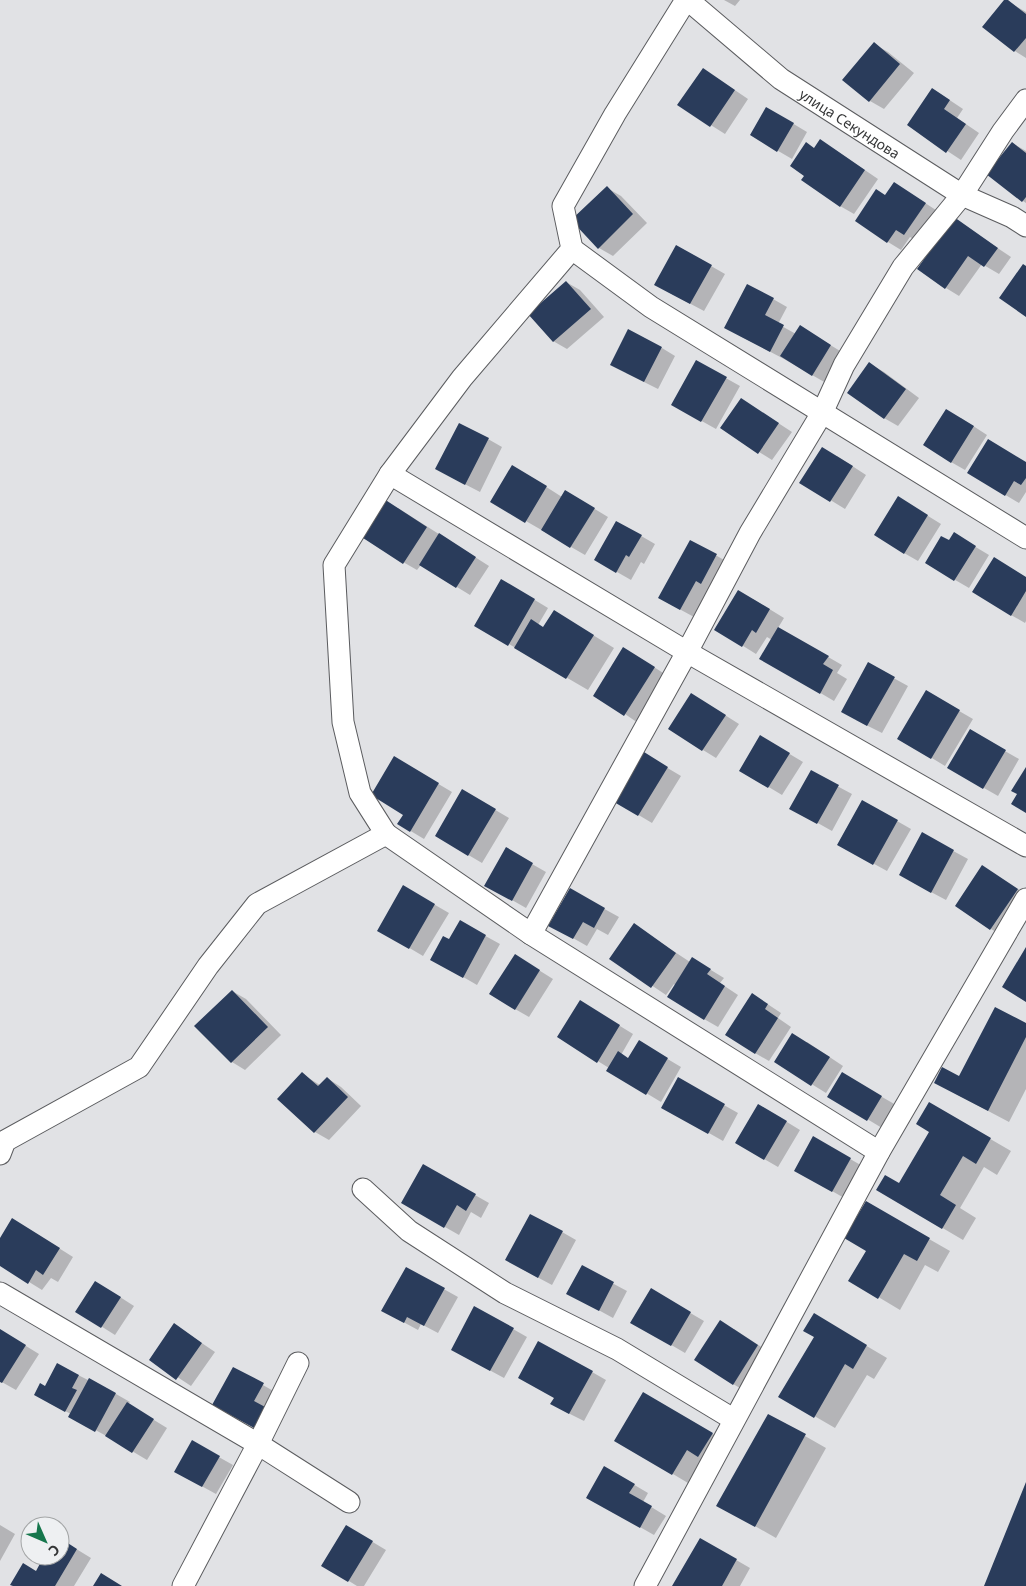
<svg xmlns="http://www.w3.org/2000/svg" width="1026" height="1586" font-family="'Noto Sans',sans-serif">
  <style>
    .shadow { fill: #0003 }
    .building { fill: #2a3c5b }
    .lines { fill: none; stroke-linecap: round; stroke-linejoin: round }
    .minor-casing { stroke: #5b5c5f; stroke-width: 23 }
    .minor { stroke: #fff; stroke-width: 21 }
    .labels { text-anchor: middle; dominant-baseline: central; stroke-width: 5; stroke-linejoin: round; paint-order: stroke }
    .street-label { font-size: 14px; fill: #353637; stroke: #eef0f2 }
  </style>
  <rect width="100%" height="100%" fill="#e1e2e5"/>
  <path class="shadow" d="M724,0H740L735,6Z
    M1005,0L1026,12V58L1015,51L984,27Z
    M874,44L888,52L914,73L884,109L870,101Z
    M717,78L748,99L725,134L679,105Z
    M933,89L963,109L957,118L979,133L961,160L908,125Z
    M767,108L807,132L792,159L751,135Z
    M1012,143L1026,151V203L1023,201Z
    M834,149L878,179L854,214L840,206Z
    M607,188L621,196L647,223L613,256L599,248Z
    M908,192L939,212L919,242L910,237L901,250L888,242L886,196Z
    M954,219L1011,257L999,274L982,264L959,296L946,288Z
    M711,266L725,274L704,311L670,293Z
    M566,282L580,290L604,317L567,349L553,341Z
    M773,299L787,307L778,324L796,334L814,335L845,354L826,383L784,359L740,336Z
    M662,348L675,356L658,389L626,373Z
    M697,362L740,386L716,429L673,405Z
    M870,364L884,372L919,398L898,426L884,418Z
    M741,399L792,432L772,460L759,452Z
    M961,418L987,435L965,470L951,462Z
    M488,439L502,447L480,492L451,477Z
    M837,456L866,475L845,509L801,482Z
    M1026,463V492L1019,503L969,473Z
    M526,474L562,497L565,491L608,517L585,555L491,501Z
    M912,506L941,524L918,561L904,553Z
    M398,508L489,566L470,595L421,565L417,570L403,562Z
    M617,522L655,544L644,564L641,562L631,580L596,560Z
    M954,534L989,555L969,588L926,563L949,542Z
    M691,541L731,564L694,617L659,598Z
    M1026,577V621L1025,623L1011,615Z
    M502,580L548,608L538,625L544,628L575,624L614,648L588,690L476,625Z
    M753,599L784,618L778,628L842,665L837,673L847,679L834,701L761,658L772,640L767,637L756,654L716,629Z
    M638,657L668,676L638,723L625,714Z
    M868,664L908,686L882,733L856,720Z
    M926,692L973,719L945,766L899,738Z
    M706,703L739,724L716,758L703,750Z
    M970,731L1019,759L998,796L949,768Z
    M761,737L803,762L782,795L740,770Z
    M644,754L681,776L652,823L615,801Z
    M408,766L452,792L424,839L399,824L405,814Z
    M811,772L852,794L832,831L791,808Z
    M463,791L509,818L482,863L436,836Z
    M862,801L911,829L887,871L838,844Z
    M922,834L968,859L946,900L914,883Z
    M506,849L546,872L526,908L486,885Z
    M982,866L1026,894L1004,937L991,929Z
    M404,887L449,913L423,956L379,930Z
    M570,890L619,917L608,935L597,929L587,946L550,925Z
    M460,922L500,944L477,985L446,967L450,941Z
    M634,925L690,962L706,967L724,978L720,983L738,995L718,1027L704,1019L674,984L666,995L611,958Z
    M529,964L553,979L529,1017L515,1009Z
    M232,991L246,999L281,1035L245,1070L232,1062Z
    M766,1003L781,1013L778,1018L791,1027L769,1061L755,1053Z
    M594,1010L633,1034L621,1055L629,1060L639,1042L681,1067L661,1102L608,1070L609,1068L559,1037Z
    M1026,1024V1089L1009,1122L956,1094Z
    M807,1042L843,1066L826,1093L776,1062Z
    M302,1074L320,1085L327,1078L341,1087L361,1106L329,1140L315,1132Z
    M678,1079L738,1113L723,1141L663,1107Z
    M856,1082L896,1105L882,1128L829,1096Z
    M930,1104L1011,1151L997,1175L984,1167L960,1208L976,1218L963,1240L878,1190L899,1184L931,1131Z
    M759,1105L800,1130L778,1167L737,1143Z
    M814,1138L864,1167L846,1199L795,1170Z
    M424,1166L489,1203L481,1218L471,1212L459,1235L403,1203Z
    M866,1203L950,1251L938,1272L925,1265L900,1310L850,1280L868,1250Z
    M27,1228L73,1257L58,1282L51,1278L42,1290L0,1264V1240Z
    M562,1232L576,1240L552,1285L520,1268Z
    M582,1267L627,1291L613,1318L582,1301Z
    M406,1268L458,1297L438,1333L421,1324L418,1330L383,1311Z
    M109,1290L134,1306L115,1335L77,1311Z
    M651,1290L704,1321L685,1353L632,1322Z
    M814,1315L887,1358L874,1379L867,1375L835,1428L780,1396L815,1337Z
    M175,1325L215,1352L191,1386L150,1359Z
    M513,1329L527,1337L504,1378L467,1358Z
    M734,1329L772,1354L747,1392L733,1384Z
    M0,1330L39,1354L16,1390L0,1381Z
    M58,1365L116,1394L130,1402L128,1404L167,1428L147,1460L110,1438L70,1416L71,1414L49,1403L46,1388Z
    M233,1368L277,1393L271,1436Z
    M592,1372L606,1380L584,1421L566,1412Z
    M643,1393L733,1446L720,1468L693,1486L616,1440Z
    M805,1436L826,1448L776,1538L739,1517Z
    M192,1442L233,1465L216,1494L176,1472Z
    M604,1467L648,1493L643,1502L666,1516L654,1535L587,1497Z
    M0,1525L15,1534L0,1561Z
    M346,1526L386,1550L364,1586H357L323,1565Z
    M60,1539L91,1558L74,1586H15L36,1572L45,1558L41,1556H60Z
    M700,1539L750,1568L740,1586H674Z"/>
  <path class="building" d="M1004,0H1008L1026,14V38L1014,52L982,27Z
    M874,42L900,64L869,102L842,80Z
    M703,68L735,90L710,127L677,105Z
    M932,88L950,100L944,109L966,124L946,153L907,125Z
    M766,107L794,123L777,152L750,135Z
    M820,139L865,170L840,207L801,180L804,176L790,166L806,142L814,148Z
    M1012,142L1026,153V197L1022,202L986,174Z
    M894,182L926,203L904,235L896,230L887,243L855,221L876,189L885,195Z
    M607,186L633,214L598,249L571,220Z
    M954,217L998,248L984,267L968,256L945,289L917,269Z
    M676,245L712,265L690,304L654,285Z
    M1023,264L1026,266V317L999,298Z
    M566,281L591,309L553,342L528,314Z
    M747,284L774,298L765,315L784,325L770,352L724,328Z
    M800,325L831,345L812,376L780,356Z
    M628,329L662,347L644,382L610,365Z
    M696,360L727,377L701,422L671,405Z
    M869,362L906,389L884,419L847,393Z
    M741,398L779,423L758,454L720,428Z
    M946,409L974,426L951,463L923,445Z
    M459,423L489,438L465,485L435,469Z
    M988,439L1026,462V478L1021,485L1014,481L1005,496L967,473Z
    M822,447L853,466L830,502L799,483Z
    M512,465L547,486L525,523L490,502Z
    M565,490L595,508L570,548L541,530Z
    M898,496L928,515L904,554L874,535Z
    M384,499L427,527L403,564L360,536Z
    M616,521L642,535L629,557L626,555L616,573L594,560Z
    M954,532L976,546L954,581L925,563L941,536L949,540Z
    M439,533L476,557L456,588L419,565Z
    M690,540L717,554L701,584L696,581L680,610L658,598Z
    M994,557L1026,577V591L1011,616L972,592Z
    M501,579L535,599L508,646L474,626Z
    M738,590L770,609L756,633L752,630L742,647L714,630Z
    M554,610L594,635L566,679L514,648L531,619L543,627Z
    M778,627L829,656L823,664L833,670L820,694L759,659Z
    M623,647L655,667L624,716L593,696Z
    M868,662L895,677L867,726L841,712Z
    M926,690L960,710L931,759L897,739Z
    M691,693L726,715L702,751L668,729Z
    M970,729L1006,750L983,789L947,768Z
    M760,735L790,753L768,788L739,771Z
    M644,752L668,767L638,816L614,802Z
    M394,756L439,783L410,832L397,824L403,815L371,795Z
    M1026,767V813L1011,804L1017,794L1011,791Z
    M811,770L839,785L817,824L789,809Z
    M462,789L496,809L468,856L435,836Z
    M862,800L898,820L873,865L837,845Z
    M922,832L954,850L931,893L899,875Z
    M506,847L533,863L512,901L484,886Z
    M982,865L1018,889L990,930L955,906Z
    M403,885L435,904L409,949L377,931Z
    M570,888L605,908L594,928L583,922L573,939L548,926Z
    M460,920L486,935L463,978L430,960L443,936L449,939Z
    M634,923L676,953L651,988L609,959Z
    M1026,947V1002L1002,987Z
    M515,954L540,970L515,1010L489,994Z
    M692,957L711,969L707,974L725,986L704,1020L667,997Z
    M232,990L268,1027L231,1063L194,1026Z
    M752,993L768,1004L765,1009L778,1018L755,1054L725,1035Z
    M580,1000L620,1025L597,1063L557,1037Z
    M995,1007L1026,1023V1037L988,1111L934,1083L942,1067L959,1076Z
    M792,1033L830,1057L811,1086L774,1062Z
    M639,1040L668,1058L646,1095L606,1071L618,1051L628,1058Z
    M302,1072L318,1086L327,1077L348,1097L314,1133L277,1099Z
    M842,1072L882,1096L867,1121L827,1097Z
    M678,1077L725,1104L708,1134L661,1108Z
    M929,1102L991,1138L976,1164L963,1156L940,1195L956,1205L942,1229L876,1190L885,1175L899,1183L929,1132L916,1124Z
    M758,1104L787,1121L764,1160L735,1143Z
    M813,1136L851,1158L832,1192L794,1171Z
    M423,1164L476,1194L466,1211L457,1205L444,1228L401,1203Z
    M866,1201L930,1238L917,1261L904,1254L878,1299L848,1281L866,1251L844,1238Z
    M530,1214L563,1231L538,1278L505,1260Z
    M12,1218L60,1248L43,1275L36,1270L28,1284L0,1266V1238Z
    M582,1265L614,1282L599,1311L566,1294Z
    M406,1267L445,1288L424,1326L407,1317L404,1323L381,1311Z
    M95,1281L121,1297L101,1328L75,1312Z
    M651,1288L691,1312L671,1346L630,1323Z
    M474,1306L514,1328L490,1371L451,1350Z
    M814,1313L867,1345L853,1369L845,1364L814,1418L778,1397L814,1337L803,1331Z
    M720,1320L758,1345L733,1385L694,1360Z
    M174,1323L202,1343L176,1380L149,1360Z
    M0,1329L26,1345L2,1383L0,1382Z
    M538,1341L593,1371L569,1414L550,1404L554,1398L518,1378Z
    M57,1363L79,1375L72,1388L77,1390L65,1412L34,1395L40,1383L45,1386Z
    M233,1367L264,1383L254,1401L267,1408L256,1429L212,1405Z
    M89,1378L116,1393L95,1432L68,1417Z
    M643,1392L713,1433L698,1457L687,1450L672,1475L614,1441Z
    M127,1402L154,1419L132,1453L105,1436Z
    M768,1414L806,1434L755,1527L716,1506Z
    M192,1440L220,1456L202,1487L174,1472Z
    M604,1466L635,1484L629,1493L652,1506L640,1528L586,1498Z
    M1026,1482V1586H984Z
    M346,1525L373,1541L348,1582L321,1566Z
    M60,1538L77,1549L55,1586H13L10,1585L23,1563L36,1571L43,1558L39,1556H60Z
    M700,1538L737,1559L722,1586H672Z
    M101,1573L122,1586H93Z"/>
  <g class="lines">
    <defs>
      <g id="minor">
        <path id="s1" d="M688,0L781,79L962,195L1012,217L1026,226"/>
        <path d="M572,249L651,307L1026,538"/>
        <path d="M390,474L687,652L1026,846"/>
        <path d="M386,834L531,934L879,1152"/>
        <path d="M531,934L687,652L750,533L822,413L844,365L903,267L962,195L1003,131L1026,100"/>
        <path d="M0,1154L5,1141L139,1067L208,966L257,904L386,834L360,793L343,722L334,565L390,474L462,378L572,249L563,206L615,114L686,0"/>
        <path d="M363,1189L409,1231L505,1293L617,1349L733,1419"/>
        <path d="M0,1293L258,1444L349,1502"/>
        <path d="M183,1586L258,1444L298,1363"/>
        <path d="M645,1586L879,1152L1026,899"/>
      </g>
    </defs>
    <use href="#minor" class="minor-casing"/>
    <use href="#minor" class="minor"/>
  </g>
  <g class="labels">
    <g class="street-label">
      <text stroke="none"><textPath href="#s1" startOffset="204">улица Секундова</textPath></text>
    </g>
  </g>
  <g transform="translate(45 1541) rotate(135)"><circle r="24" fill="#eef0f2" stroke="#a4a6a7"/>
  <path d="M0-4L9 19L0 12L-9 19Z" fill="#15764c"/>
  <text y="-8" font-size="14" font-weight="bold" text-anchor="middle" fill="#353637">С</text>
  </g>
</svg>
